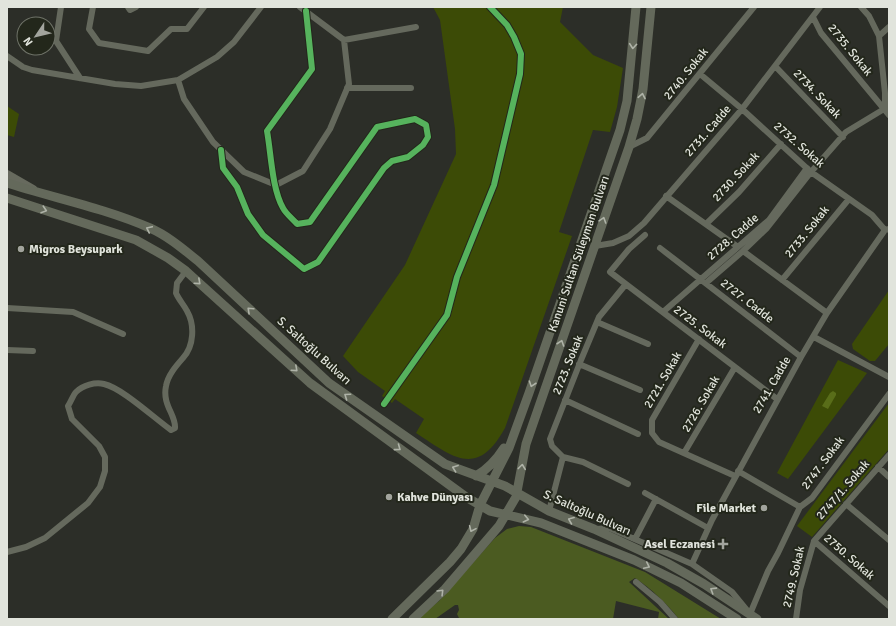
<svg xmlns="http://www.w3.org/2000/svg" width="896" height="626" font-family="Signika,sans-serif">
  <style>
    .green { fill: #3c4b06 }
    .forest { fill: #4b5b21 }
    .water { fill: #596d19 }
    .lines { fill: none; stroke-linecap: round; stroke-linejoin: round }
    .street { stroke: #65695d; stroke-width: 6 }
    .secondary { stroke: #676a5e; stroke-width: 8 }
    .primary { stroke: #64695b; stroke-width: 9 }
    .cycleway-casing { stroke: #23271b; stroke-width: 8 }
    .cycleway { stroke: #56b35d; stroke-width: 6 }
    .oneway { stroke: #afb3a8 }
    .poi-dot { fill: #a2a49d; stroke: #23271b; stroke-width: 1.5 }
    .labels { text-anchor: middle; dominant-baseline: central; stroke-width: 4; stroke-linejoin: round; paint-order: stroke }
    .street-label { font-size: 12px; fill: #e1e4dc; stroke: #23271b }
    .poi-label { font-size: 12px; font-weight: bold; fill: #e1e4dc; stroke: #23271b; text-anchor: start }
  </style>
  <rect width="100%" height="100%" fill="#2c2e28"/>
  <path class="green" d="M433,7H563L560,22L593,55L623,68L617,107L610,132L593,130L559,232L572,236L505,428C477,479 453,457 416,433L424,419L395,399L392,403L382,396L385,391L358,372L343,356L405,265L456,154L455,129L440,20Z
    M7,106L19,114L14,137L7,135Z
    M889,290V344L875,361H870L853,349L852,344Z
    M838,360L867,373L788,479L777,473Z
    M889,403V449L812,537L797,526Z"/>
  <path class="forest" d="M519,526L531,527L645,572L721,619H679C665,602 653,590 635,578L629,582L669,619H658L659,612L616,601L613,619H479L459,618L457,614L459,610L458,605H455L435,619H417L439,601L495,538L507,529Z"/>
  <path class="water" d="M833,391L836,393V395L828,409L822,406L830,393Z"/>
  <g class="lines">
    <path class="street" d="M61,7L56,41L80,78
      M93,7L89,29L99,43L148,51L171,29H187L204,7
      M128,7L130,10L136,7
      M861,7L869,16L879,36L885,93V110
      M813,17L821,33L889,115
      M879,36L889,27
      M344,40L416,27
      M7,56L23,67L32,70L115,84L141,86L178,80L217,57L234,42L261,7
      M775,66L843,137
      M700,74L742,109L811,172L872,215L885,230
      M178,80L184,99L213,142L244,172L276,185L303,171L330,129L349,84L344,40L300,7
      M347,88H411
      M629,147L647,138L754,7
      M221,150L223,168L237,187L248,214L263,235L304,269L318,262L384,168L392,161L408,157L423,145L428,137L426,125L415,119L377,127L310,222L297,224C293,219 286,214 283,208C272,189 271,153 267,131L312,69L306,11
      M666,196L738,247
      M706,224L739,192L781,144
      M645,235L629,249L610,272L777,399
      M595,246L613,243L629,236L644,223L742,109L820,7
      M660,248L801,357
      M743,251L827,313
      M782,280L849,199
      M706,283L743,251L767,228L811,172L846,132L889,106
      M7,308L73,312L123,334
      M663,312L769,220L807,168
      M597,322L648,344
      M814,337L889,377
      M699,339L652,420V433L659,442L735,476
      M7,350L33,351
      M579,364L640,390
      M565,400L638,434
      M684,453L735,367
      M563,457L552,446L550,439L581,360L599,317L626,284
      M563,457L583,462L628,484
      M878,467L889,477
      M738,471L800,507
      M645,493L708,528
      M846,504L889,540
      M549,511L563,457
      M597,529L609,528L692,564L732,592L750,614L768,571L778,553L800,507L812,498L889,394
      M635,539L656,499
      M814,541L889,606
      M7,552L26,547L45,538L88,503L100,487L105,471V457L99,446L72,419L68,406C71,402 73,395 76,392C83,385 95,382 104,384C122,388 154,418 171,430L175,428C176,415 162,405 166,386C168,375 176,366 183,358C194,346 195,325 187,311C184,305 179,300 176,293L177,283L186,271
      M692,564L712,520L801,357L827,313L885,230L889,229
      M636,582L660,602L675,619
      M796,619L800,590L814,541L889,455"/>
    <path class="secondary" d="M7,174L33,189"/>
    <path class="primary" d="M7,183C54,198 104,208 150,228C168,236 183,249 198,261L329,383L445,464L505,486L549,511L594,529L667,563L704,584L757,619
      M7,198L136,240L168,258L186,271L310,383L466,497L490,511L541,523L634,560L681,583L737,619
      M476,476C488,469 497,459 504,448
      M392,619L450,562L461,549L473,529L480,505L509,448L529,393L620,130L627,101L636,7
      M413,619L445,589L499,526L516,497L526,444L629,147L637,119L643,89L651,7"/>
    <defs>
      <path id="cycleway" d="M221,150L223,168L237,187L248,214L263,235L304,269L318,262L384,168L392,161L408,157L423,145L428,137L426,125L415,119L377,127L310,222L297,224C293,219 286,214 283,208C272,189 271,153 267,131L312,69L306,11
        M384,404L447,315L457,277L494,185L520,74L521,54L514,37L507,25L490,7"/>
    </defs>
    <use href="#cycleway" class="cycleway-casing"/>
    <use href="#cycleway" class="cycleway"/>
  </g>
  <defs><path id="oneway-chevron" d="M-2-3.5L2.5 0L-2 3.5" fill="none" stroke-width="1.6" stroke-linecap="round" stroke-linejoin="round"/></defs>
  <g class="oneway">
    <use href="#oneway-chevron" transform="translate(633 46) rotate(95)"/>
    <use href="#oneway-chevron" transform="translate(642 96) rotate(-79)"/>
    <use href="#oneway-chevron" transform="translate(44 210) rotate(18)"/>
    <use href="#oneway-chevron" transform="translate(603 220) rotate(-72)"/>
    <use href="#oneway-chevron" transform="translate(149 229) rotate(-155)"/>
    <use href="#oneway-chevron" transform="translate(198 282) rotate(42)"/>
    <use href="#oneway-chevron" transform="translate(250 310) rotate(-137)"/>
    <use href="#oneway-chevron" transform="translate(561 343) rotate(-71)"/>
    <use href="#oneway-chevron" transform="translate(295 369) rotate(42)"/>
    <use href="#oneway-chevron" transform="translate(532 384) rotate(109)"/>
    <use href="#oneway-chevron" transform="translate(347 396) rotate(-145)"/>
    <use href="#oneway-chevron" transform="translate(398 448) rotate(36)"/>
    <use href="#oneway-chevron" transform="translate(522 467) rotate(-83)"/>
    <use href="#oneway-chevron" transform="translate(455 468) rotate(-160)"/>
    <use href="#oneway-chevron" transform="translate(526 519) rotate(13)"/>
    <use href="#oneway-chevron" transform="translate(571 520) rotate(-158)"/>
    <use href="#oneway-chevron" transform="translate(472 529) rotate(114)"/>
    <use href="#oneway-chevron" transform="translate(647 566) rotate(25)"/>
    <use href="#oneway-chevron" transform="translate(713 590) rotate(-148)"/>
    <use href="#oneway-chevron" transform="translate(441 592) rotate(-45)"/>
  </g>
  <g class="poi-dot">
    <circle cx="21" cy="249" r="4"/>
    <circle cx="389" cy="497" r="4"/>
    <circle cx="764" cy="508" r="4"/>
    <path d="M721 538h4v4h4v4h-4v4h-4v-4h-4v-4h4z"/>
  </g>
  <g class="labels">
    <g class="street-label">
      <text transform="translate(850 50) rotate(51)">2735. Sokak</text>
      <text transform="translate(686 74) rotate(-51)">2740. Sokak</text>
      <text transform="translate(817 94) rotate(46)">2734. Sokak</text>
      <text transform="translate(708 131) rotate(-49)">2731. Cadde</text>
      <text transform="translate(799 145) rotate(41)">2732. Sokak</text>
      <text transform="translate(736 177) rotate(-47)">2730. Sokak</text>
      <text transform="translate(807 232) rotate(-51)">2733. Sokak</text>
      <text transform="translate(733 237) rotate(-41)">2728. Cadde</text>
      <text transform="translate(579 254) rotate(-71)">Kanuni Sultan Süleyman Bulvarı</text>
      <text transform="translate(747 301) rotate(38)">2727. Cadde</text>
      <text transform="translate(700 327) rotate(37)">2725. Sokak</text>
      <text transform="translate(314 351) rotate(42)">S. Saltoğlu Bulvarı</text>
      <text transform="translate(568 365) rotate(-68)">2723. Sokak</text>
      <text transform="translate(663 380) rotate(-60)">2721. Sokak</text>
      <text transform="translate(772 385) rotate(-60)">2741. Cadde</text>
      <text transform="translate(701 404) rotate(-60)">2726. Sokak</text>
      <text transform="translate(823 463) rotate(-53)">2747. Sokak</text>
      <text transform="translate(843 490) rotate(-49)">2747/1. Sokak</text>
      <text transform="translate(587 513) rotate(24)">S. Saltoğlu Bulvarı</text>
      <text transform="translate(849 557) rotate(41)">2750. Sokak</text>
      <text transform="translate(794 577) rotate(-77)">2749. Sokak</text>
    </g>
    <g class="poi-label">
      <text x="29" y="249">Migros Beysupark</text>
      <text x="397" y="497">Kahve Dünyası</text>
      <text x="756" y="508" text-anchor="end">File Market</text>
      <text x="715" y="544" text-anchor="end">Asel Eczanesi</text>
    </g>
  </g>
  <rect width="896" height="626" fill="none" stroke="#e1e4dc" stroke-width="16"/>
  <g transform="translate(36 36) rotate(235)"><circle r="19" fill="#23271b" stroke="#6f7368"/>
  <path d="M0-3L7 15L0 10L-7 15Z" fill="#a2a49d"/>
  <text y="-6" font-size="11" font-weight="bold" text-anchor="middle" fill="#e1e4dc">N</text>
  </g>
</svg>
